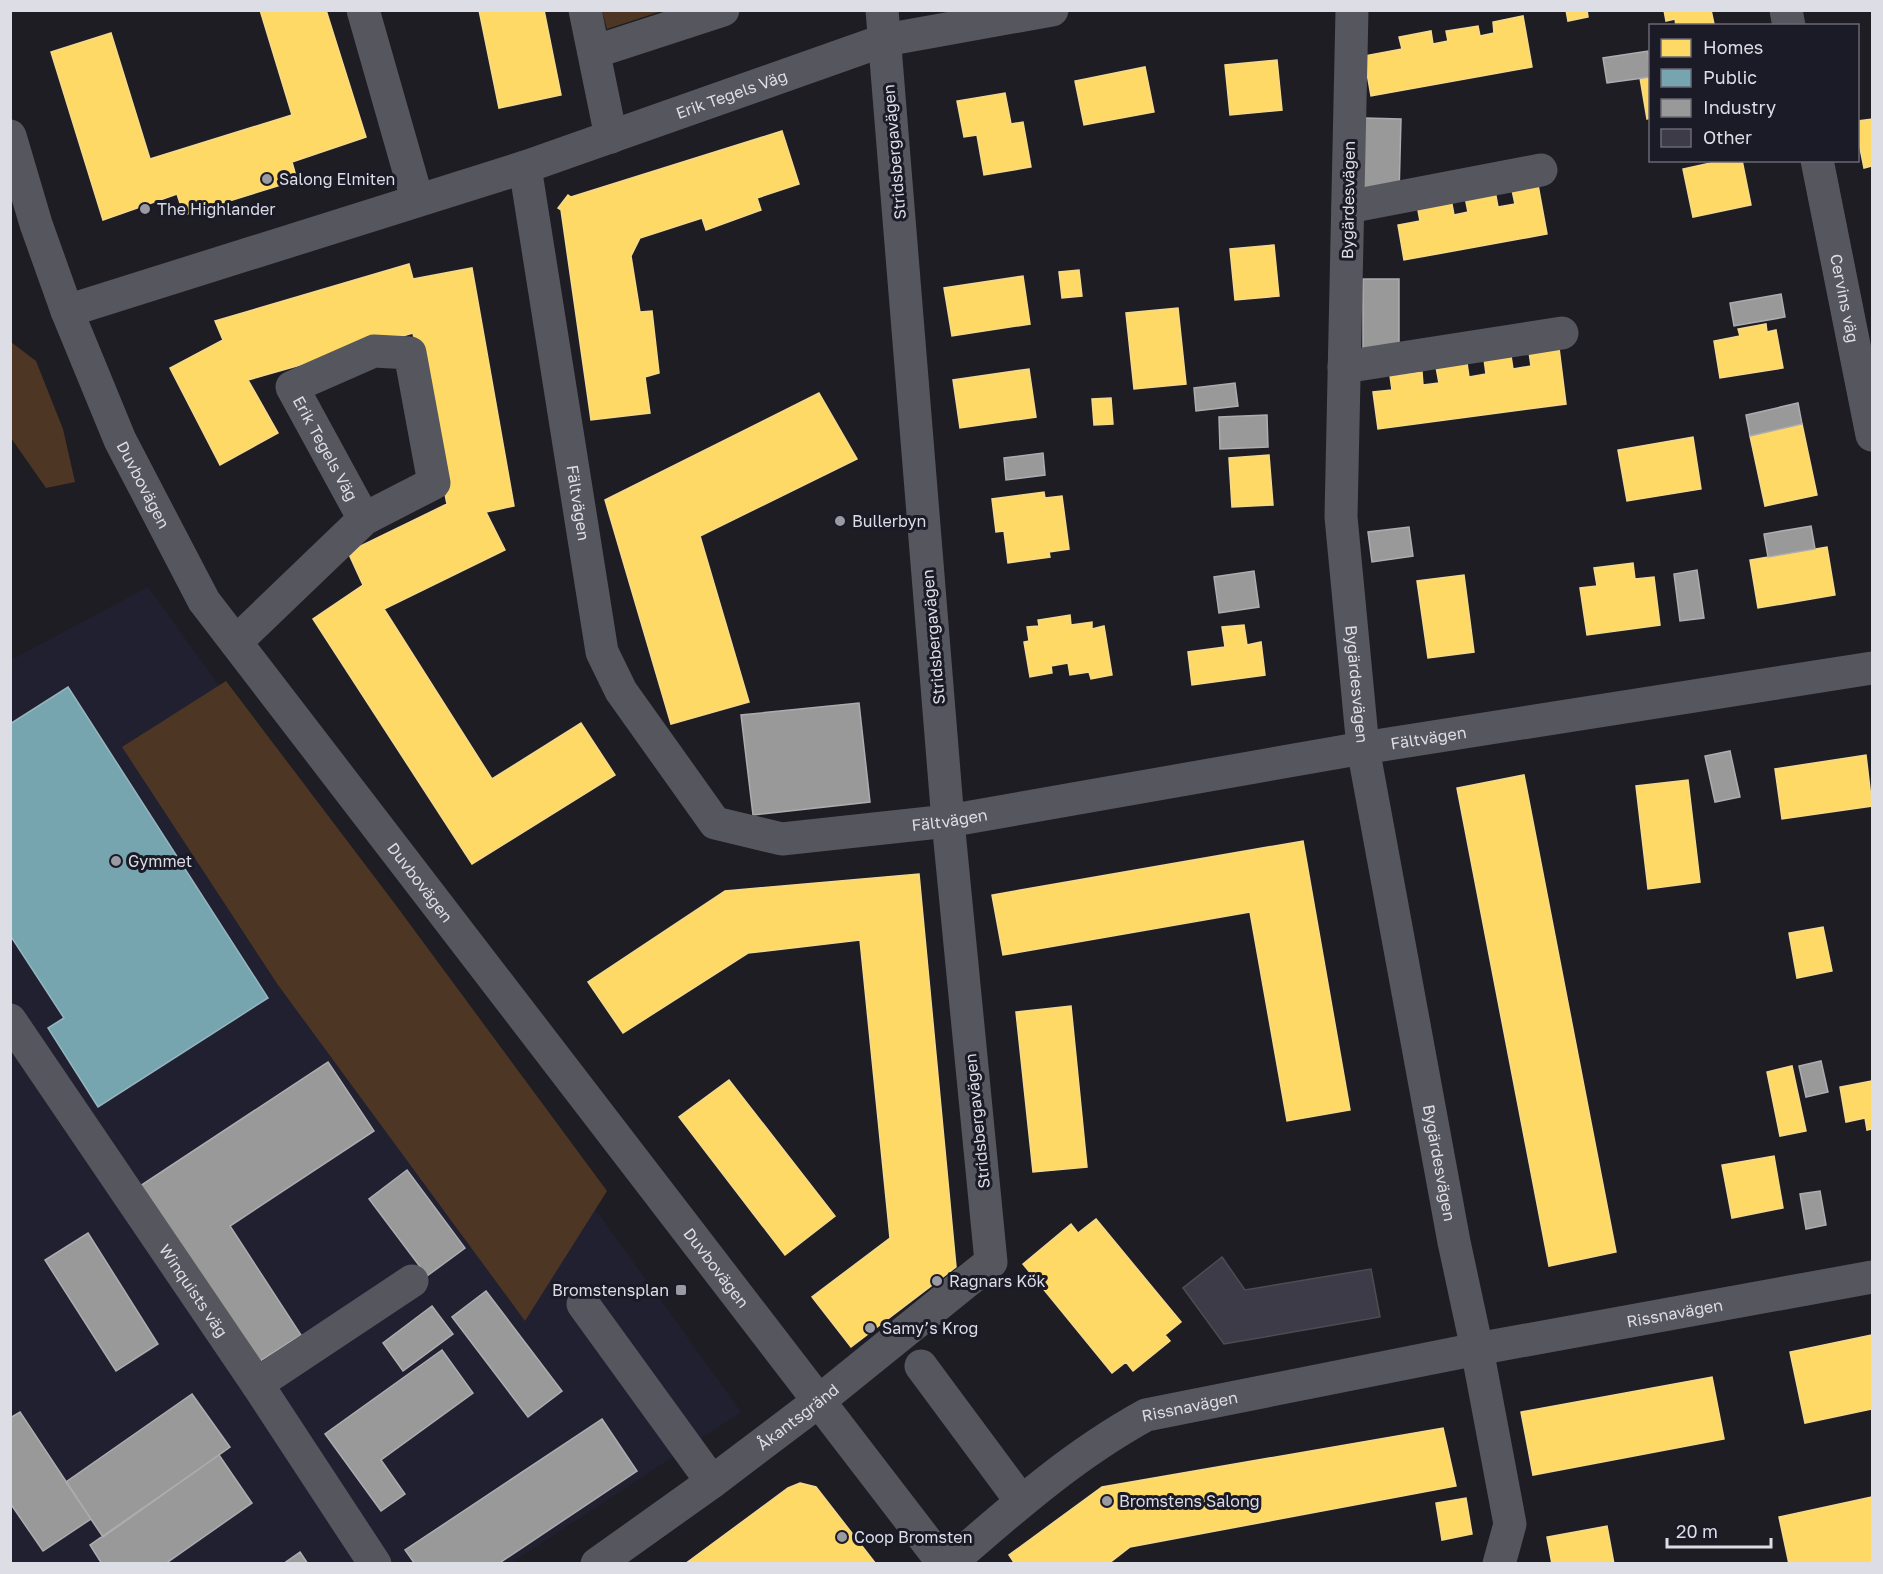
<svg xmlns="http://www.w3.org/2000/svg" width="1883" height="1574" font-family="'Golos Text',sans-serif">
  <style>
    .built { fill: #212031 }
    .green { fill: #4d3623 }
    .homes { fill: #ffd966; stroke: #f5da8c; stroke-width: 1.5 }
    .public { fill: #76a5af; stroke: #95b6c0; stroke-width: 1.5 }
    .industry { fill: #999; stroke: #adadb0; stroke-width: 1.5 }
    .building { fill: #3d3b48; stroke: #4d4c53; stroke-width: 1.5 }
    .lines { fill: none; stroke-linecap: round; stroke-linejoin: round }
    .minor { stroke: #56565e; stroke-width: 33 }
    .poi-dot { fill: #9a9aa2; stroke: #1b1a27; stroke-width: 2 }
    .labels { text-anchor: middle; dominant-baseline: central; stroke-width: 6; stroke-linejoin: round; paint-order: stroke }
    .street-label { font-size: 16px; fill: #dddde6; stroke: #1b1a27 }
    .poi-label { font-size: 16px; fill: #dddde6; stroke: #1b1a27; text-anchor: start }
  </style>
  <rect width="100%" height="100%" fill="#1e1d24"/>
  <path class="built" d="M148,587L741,1412L511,1563L11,1564V660Z"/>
  <path class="green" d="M602,11V10L662,11L607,29Z
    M11,342L36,361L63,429L75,482L46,488L11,438Z
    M226,681L395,904L607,1191L525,1321L278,985L122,747Z"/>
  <path class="homes" d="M260,10H326L366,137L292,162L297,180L184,215L177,194L103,220L51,52L111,33L150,159L292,115Z
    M479,10H544L561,95L499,108Z
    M1566,10H1587L1588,17L1568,21Z
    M1664,10H1711L1714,24L1676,26L1675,19L1666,21Z
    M1523,16L1532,67L1371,96L1364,56L1402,49L1399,37L1431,31L1433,44L1448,41L1446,31L1478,26L1480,36L1494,33L1493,22Z
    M1277,60L1282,110L1230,115L1225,65Z
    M1145,67L1154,112L1084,125L1075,81Z
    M1650,77V118L1647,119L1640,78Z
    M1005,93L1011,124L1023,122L1031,167L984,175L977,135L964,137L957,101Z
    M1872,119V166L1864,168L1859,143L1858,144V121Z
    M782,131L799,184L757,198L761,210L706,230L702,218L640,238L631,256L640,312L652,311L659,373L645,377L650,413L591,420L561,210L558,208L568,195L571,197Z
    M1724,160H1742L1751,205L1693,217L1683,169Z
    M1538,185L1547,234L1404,260L1398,225L1420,221L1417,205L1451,199L1454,215L1468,212L1465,197L1495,191L1498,207L1515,204L1512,190Z
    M1274,245L1279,296L1235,300L1230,249Z
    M409,264L413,279L472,268L514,506L486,512L505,550L384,609L492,779L581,723L615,775L472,864L313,619L363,585L348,552L447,504L413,333L248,380L278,433L220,465L170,368L223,340L215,321Z
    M1079,270L1082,296L1062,298L1059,272Z
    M1023,276L1030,324L952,336L944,288Z
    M1178,308L1186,384L1134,389L1126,313Z
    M1766,324L1767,332L1776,330L1783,368L1720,378L1714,341L1740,336L1738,329Z
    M1559,348L1566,404L1378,429L1373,392L1392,390L1390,376L1422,372L1423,385L1439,383L1436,367L1467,363L1469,377L1486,374L1484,359L1511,356L1513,369L1531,366L1529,352Z
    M1029,369L1036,417L960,428L953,380Z
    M819,393L857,459L700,536L749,702L671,724L605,500Z
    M1111,398L1113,424L1094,425L1092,399Z
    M1802,424L1817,495L1765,506L1750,436Z
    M1693,437L1701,489L1627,501L1618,450Z
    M1269,455L1273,505L1232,507L1229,458Z
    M1044,492L1045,498L1062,496L1069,549L1049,552L1050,557L1008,563L1004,531L996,532L992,499Z
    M1827,547L1835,595L1758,608L1750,560Z
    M1633,563L1635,579L1654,577L1660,625L1587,635L1580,588L1597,586L1594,568Z
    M1464,575L1474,652L1428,658L1417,581Z
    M1070,615L1071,625L1092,622V629L1104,626L1112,675L1091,679L1089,672L1070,675L1068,663L1051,666L1052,673L1030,677L1024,642L1029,641L1027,627L1039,626L1038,620Z
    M1244,625L1247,645L1261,642L1265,675L1192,685L1188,652L1225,647L1222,627Z
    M1866,755L1872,806L1782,819L1775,769Z
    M1524,775L1616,1252L1549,1266L1457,788Z
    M1688,780L1700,882L1648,889L1636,786Z
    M1303,841L1350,1110L1287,1121L1250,912L1003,955L992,895Z
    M919,874L956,1267L851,1347L812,1297L890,1238L860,940L748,953L623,1033L588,982L725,891Z
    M1823,927L1832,971L1797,978L1789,933Z
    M1071,1006L1087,1167L1033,1172L1016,1012Z
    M1792,1066L1806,1131L1780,1136L1767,1072Z
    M729,1080L835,1216L785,1255L679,1117Z
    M1872,1081V1129L1867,1130L1865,1118L1846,1122L1840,1087Z
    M1774,1156L1783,1208L1732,1218L1722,1165Z
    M1096,1219L1181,1322L1165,1335L1170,1341L1133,1371L1126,1362L1112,1373L1023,1264L1071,1224L1078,1233Z
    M1872,1335V1409L1805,1423L1790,1352Z
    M1712,1377L1724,1439L1533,1475L1521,1412Z
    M1443,1428L1456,1486L1130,1547L1108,1564H1015L1009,1555L1102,1487Z
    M800,1483L816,1487L876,1564H685L788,1488Z
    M1872,1497V1564H1789L1779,1517Z
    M1466,1498L1472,1534L1442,1540L1436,1503Z
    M1607,1526L1614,1564H1552L1547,1537Z"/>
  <path class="public" d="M68,687L268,998L98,1107L48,1028L64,1018L10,935V724Z"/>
  <path class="industry" d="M1648,51L1650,77L1607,83L1603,58Z
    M1364,118L1401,119L1399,195L1362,194Z
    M1363,279H1399V353H1363Z
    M1781,294L1785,317L1734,326L1730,303Z
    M1235,383L1238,406L1196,411L1194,388Z
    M1798,403L1802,424L1750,436L1746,415Z
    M1267,415L1268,447L1220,449L1219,417Z
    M1043,453L1045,475L1006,480L1004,458Z
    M1811,526L1815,549L1768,557L1764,534Z
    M1409,527L1413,556L1372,562L1368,532Z
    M1697,570L1704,618L1680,621L1674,574Z
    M1254,571L1259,607L1219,613L1214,577Z
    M859,703L870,802L753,815L741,715Z
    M1730,751L1740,797L1715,802L1705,756Z
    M1821,1061L1828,1092L1806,1097L1799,1066Z
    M328,1062L374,1131L230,1226L301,1335L257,1363L140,1186Z
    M407,1170L465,1248L427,1276L369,1199Z
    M1820,1191L1826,1225L1806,1229L1800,1194Z
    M88,1233L158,1344L116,1371L45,1260Z
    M486,1291L562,1391L528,1417L452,1317Z
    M432,1306L453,1334L403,1371L383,1343Z
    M442,1350L473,1393L381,1460L405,1494L381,1511L325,1434Z
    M192,1394L230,1447L103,1537L66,1482Z
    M20,1412L91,1519L43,1551L10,1503V1418Z
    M602,1419L637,1471L498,1564H415L405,1550Z
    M219,1455L252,1503L165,1564H102L90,1545Z
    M300,1552L308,1564H283Z"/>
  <path class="building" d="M1222,1257L1245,1290L1371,1269L1380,1317L1224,1344L1183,1288Z"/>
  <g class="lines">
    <g class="minor">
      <path d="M363,10L417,199"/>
      <path d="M585,10L611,137"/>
      <path id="s1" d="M1352,10L1341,517L1363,748L1454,1242L1477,1349L1510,1524L1499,1564"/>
      <path d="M1786,10L1789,26"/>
      <path d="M594,52L723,10"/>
      <path id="s2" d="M10,136L36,224L67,311L120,440L204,601L944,1564"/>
      <path id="s3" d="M1817,160L1872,435"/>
      <path id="s4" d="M525,167L602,652L621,691L715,823L782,839L948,821L1363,748L1872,668"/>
      <path d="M1348,207L1541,170"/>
      <path id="s5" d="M67,311L525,167L885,40L1052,10"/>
      <path d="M1344,367L1562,333"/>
      <path id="s6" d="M236,642L364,519L434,483L410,353L374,351L292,387L364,519"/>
      <path id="s7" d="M10,1020L257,1384L375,1564"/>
      <path d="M583,1304L712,1482"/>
      <path d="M921,1366L1021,1501"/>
      <path d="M257,1384L412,1281"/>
      <path id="s8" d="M597,1564L712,1482L819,1401L991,1262L948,821L882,10"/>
      <path id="s9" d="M949,1564C1012,1509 1073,1455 1146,1415L1477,1349L1872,1277"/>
    </g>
  </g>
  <g class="poi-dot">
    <circle cx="267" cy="179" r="6"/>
    <circle cx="145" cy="209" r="6"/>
    <circle cx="840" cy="521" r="6"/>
    <circle cx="116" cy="861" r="6"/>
    <circle cx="937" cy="1281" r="6"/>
    <rect x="675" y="1284" width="12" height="12" rx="3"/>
    <circle cx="870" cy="1328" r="6"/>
    <circle cx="1107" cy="1501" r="6"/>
    <circle cx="842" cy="1537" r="6"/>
  </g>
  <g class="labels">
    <g class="street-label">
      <text stroke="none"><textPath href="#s5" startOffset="699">Erik Tegels Väg</textPath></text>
      <text transform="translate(894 152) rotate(-95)">Stridsbergavägen</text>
      <text transform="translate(1348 200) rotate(-89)">Bygärdesvägen</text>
      <text stroke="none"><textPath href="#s3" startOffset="141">Cervins väg</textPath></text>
      <text stroke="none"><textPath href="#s6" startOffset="584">Erik Tegels Väg</textPath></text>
      <text stroke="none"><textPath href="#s2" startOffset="374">Duvbovägen</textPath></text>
      <text stroke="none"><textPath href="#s4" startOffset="340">Fältvägen</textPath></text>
      <text transform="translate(933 637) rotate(-95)">Stridsbergavägen</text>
      <text stroke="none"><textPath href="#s1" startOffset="675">Bygärdesvägen</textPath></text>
      <text stroke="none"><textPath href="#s4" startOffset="1420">Fältvägen</textPath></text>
      <text stroke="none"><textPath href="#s4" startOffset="934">Fältvägen</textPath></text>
      <text stroke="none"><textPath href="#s2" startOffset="860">Duvbovägen</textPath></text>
      <text transform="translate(977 1121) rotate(-96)">Stridsbergavägen</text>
      <text stroke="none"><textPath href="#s1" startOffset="1161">Bygärdesvägen</textPath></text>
      <text stroke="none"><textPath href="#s2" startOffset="1346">Duvbovägen</textPath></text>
      <text stroke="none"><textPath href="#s7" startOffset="327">Winquists väg</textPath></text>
      <text stroke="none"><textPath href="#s9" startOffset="786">Rissnavägen</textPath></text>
      <text stroke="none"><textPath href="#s9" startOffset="292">Rissnavägen</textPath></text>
      <text stroke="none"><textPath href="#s8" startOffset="249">Åkantsgränd</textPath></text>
    </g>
    <g class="poi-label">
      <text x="279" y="179">Salong Elmiten</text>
      <text x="157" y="209">The Highlander</text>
      <text x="852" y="521">Bullerbyn</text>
      <text x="128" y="861">Gymmet</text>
      <text x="949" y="1281">Ragnars Kök</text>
      <text x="669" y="1290" text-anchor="end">Bromstensplan</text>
      <text x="882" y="1328">Samy’s Krog</text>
      <text x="1119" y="1501">Bromstens Salong</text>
      <text x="854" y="1537">Coop Bromsten</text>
    </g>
  </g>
  <rect width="1883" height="1574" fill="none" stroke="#dddde6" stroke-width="24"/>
  <rect x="1649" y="24" width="210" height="138" fill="#1b1a27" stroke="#696873" stroke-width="1.5"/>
  <rect x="1661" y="39" width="30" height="18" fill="#ffd966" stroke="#696873" stroke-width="1.5"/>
  <text x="1703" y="54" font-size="18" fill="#dddde6">Homes</text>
  <rect x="1661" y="69" width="30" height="18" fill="#76a5af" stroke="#696873" stroke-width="1.5"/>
  <text x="1703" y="84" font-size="18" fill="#dddde6">Public</text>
  <rect x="1661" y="99" width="30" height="18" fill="#999999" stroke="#696873" stroke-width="1.5"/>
  <text x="1703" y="114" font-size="18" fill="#dddde6">Industry</text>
  <rect x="1661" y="129" width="30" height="18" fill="#3d3b48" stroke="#696873" stroke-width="1.5"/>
  <text x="1703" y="144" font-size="18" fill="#dddde6">Other</text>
  <path d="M1667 1538v9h104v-9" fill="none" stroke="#dddde6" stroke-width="3"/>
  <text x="1676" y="1538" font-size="18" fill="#dddde6" stroke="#1b1a27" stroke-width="4.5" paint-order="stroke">20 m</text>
</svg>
